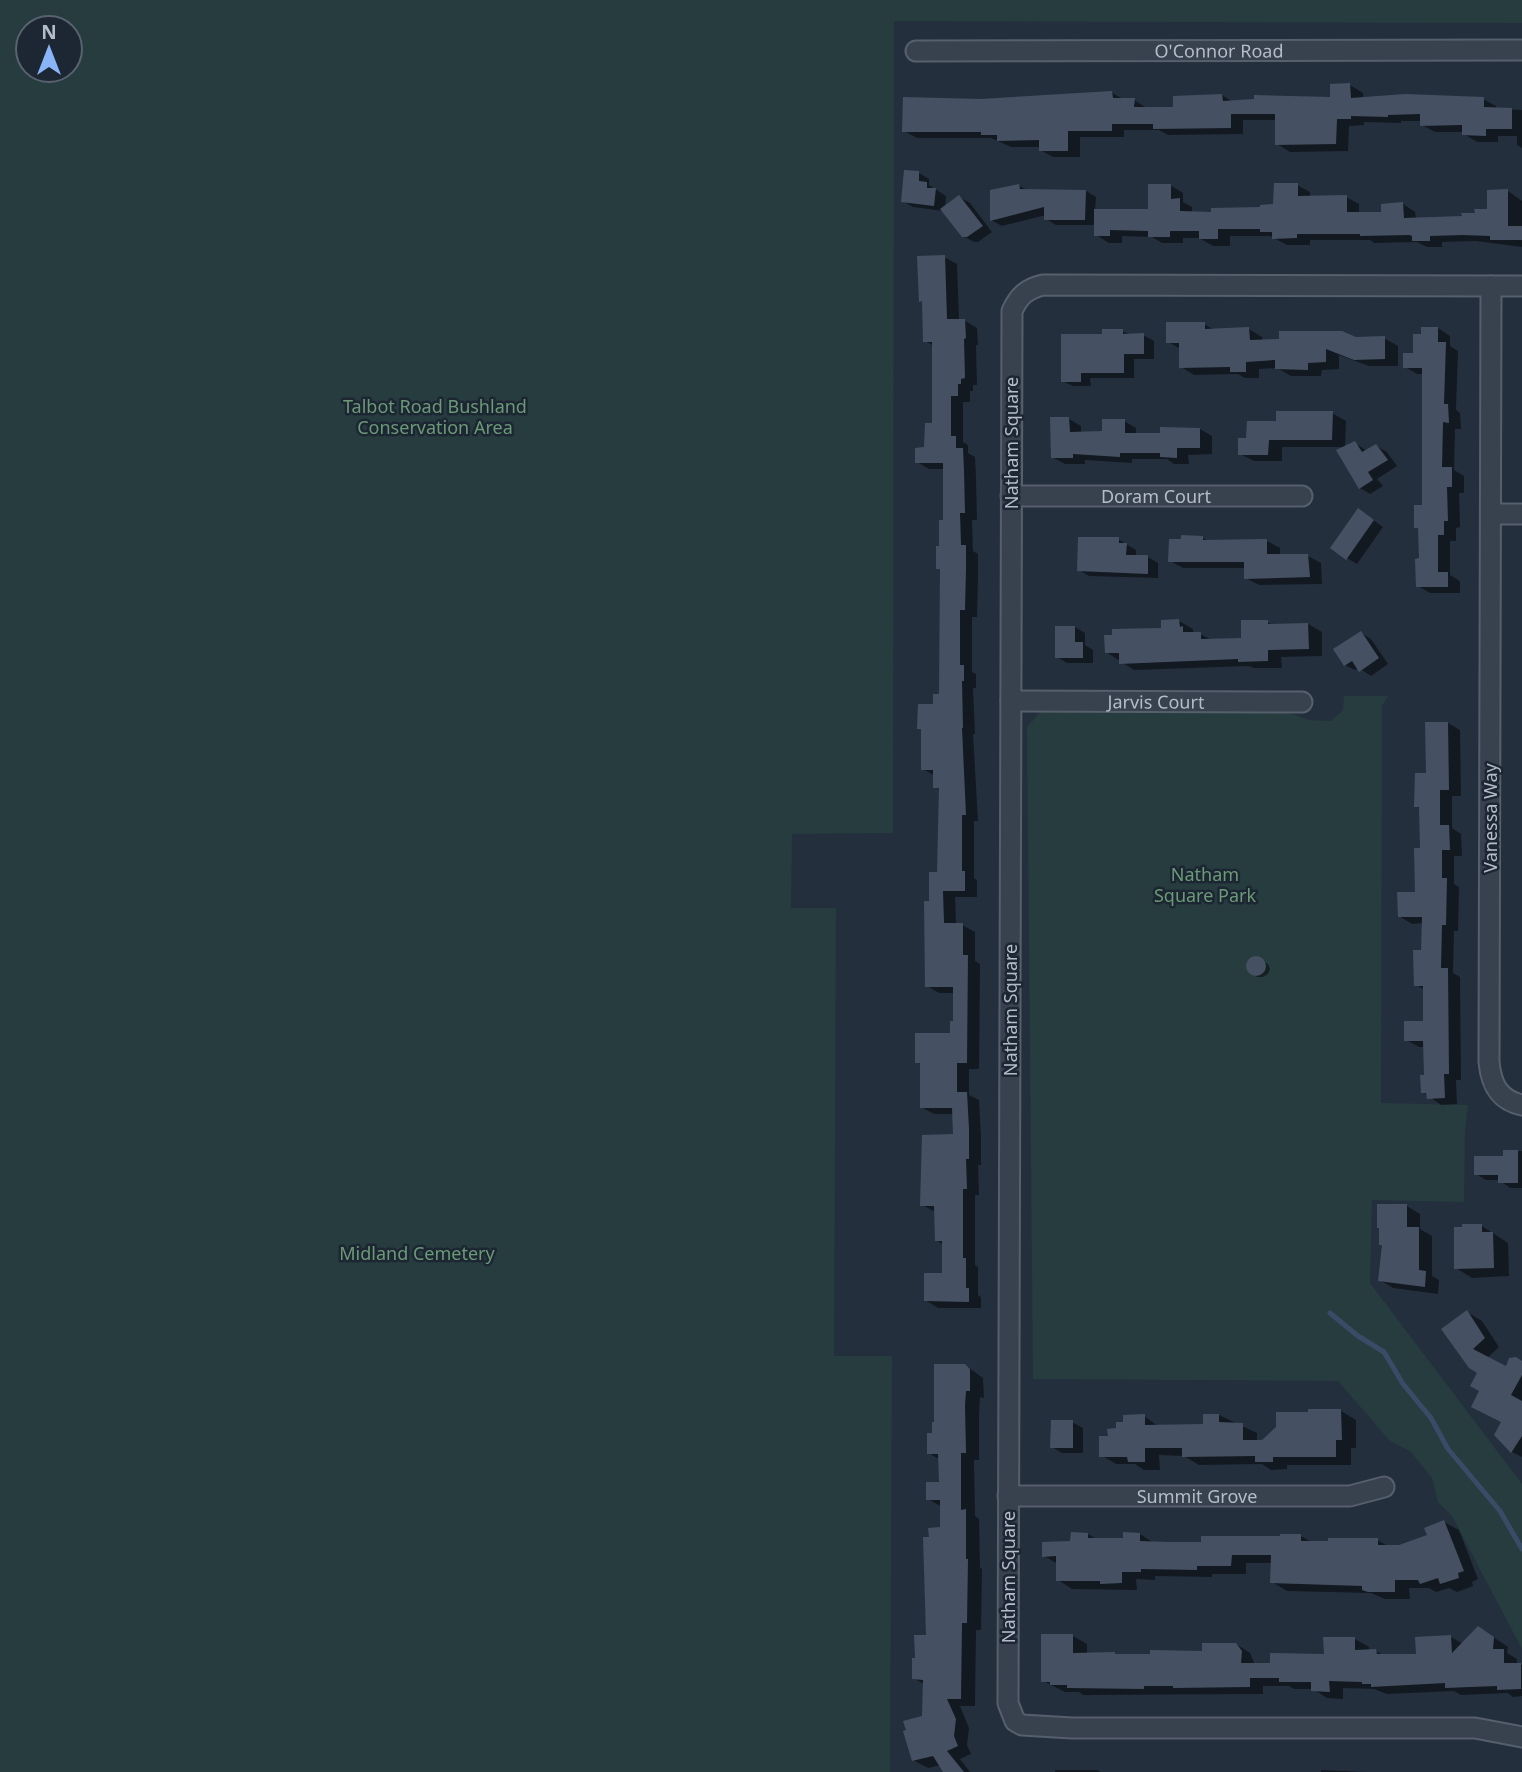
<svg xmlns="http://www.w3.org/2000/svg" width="1522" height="1772" font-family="'Noto Sans',sans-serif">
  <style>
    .green { fill: #263c3f; fill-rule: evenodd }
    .shadow { fill: #0007 }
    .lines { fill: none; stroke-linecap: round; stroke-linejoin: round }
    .stream { stroke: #394c67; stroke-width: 5 }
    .building { fill: #455162 }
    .minor-casing { stroke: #565f6c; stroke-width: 23 }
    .minor { stroke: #38414e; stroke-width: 19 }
    .labels { text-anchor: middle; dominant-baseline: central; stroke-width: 5; stroke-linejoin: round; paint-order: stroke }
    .street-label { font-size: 18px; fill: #b4bcc9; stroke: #1d2633 }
    .park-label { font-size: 18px; fill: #6b9a76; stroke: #1d2633 }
  </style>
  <rect width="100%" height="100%" fill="#242f3e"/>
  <path class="green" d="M0,0H1522V23L894,21L893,833L792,834L791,908H836L834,1356H892L890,1772H0ZM28,28H70V70H28Z
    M1344,696H1388L1382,706L1381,1103L1468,1105L1465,1129L1464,1202L1372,1200L1370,1283L1522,1484V1649L1452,1516L1438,1502L1432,1478L1410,1451L1390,1441L1338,1381L1033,1379L1027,727L1043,709L1275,708L1309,720L1331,721L1343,710Z"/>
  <path class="shadow" d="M1350,85L1363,93V99H1483L1496,106V109L1522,110V148L1517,145V136H1498V142H1477L1464,134V132H1435L1422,125V121H1401V123L1364,122V125L1349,126L1348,151L1290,152L1277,144V120H1243V134L1168,135L1159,130H1124V137H1080V157H1053L1040,150V147H1011L991,138H917L904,131L981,101L1112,93L1125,100H1134L1147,108L1174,109L1222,95L1233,102L1332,99Z
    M919,173L929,179V185L946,196L945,208L959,197L970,203L992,232L978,242H974L963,236L943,211L913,207L903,201Z
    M1170,185L1183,193V202L1192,207V213L1213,214L1275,206L1297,185L1310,192V198L1346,197L1359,204V213H1382L1403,204L1415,212L1416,219L1463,217L1476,215L1489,210L1508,191L1522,201V247L1476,241L1442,242V247H1427L1417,242L1374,243L1370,240H1310V245H1287L1270,236H1230V246H1213L1199,238H1183V243H1162L1152,237L1122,236V243H1109L1096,235V225H1056L1046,219V215L1002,226L991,220L1019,186L1028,190L1086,191L1096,197L1095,211H1149Z
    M944,257L957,264L959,321H965L977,328L978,345H976L977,385H973V391H970V402H963V442L968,445V453L975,457L976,478L977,520H972L973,551L978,554V577L977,617H972V672L976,674V688H973L975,734H973L978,821H974V878L977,880V897H955L956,925H962L975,932V961L980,964L979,1069H969V1095L979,1100L981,1137V1165H978L979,1195H975V1265L978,1267V1295L981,1297V1308H938L925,1300L944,1274V1245L936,1240V1212L922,1205L955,1136L954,1114H934L921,1107L922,1065L917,1062L952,1034L955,1023V993H939L927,986L931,903L939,874L941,790L935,787V776L923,769V730L919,728L940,696L942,570L937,568L945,522V469H929L917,462L926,449L934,425V346L925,341L924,302L921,300Z
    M1204,324L1216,331L1249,329L1262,337L1263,341L1384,338L1398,346V366H1369L1339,355V369L1322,370L1321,376H1291L1277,368L1259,369V378H1245L1238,374L1194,375L1181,367V349L1168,342Z
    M1438,328L1450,336V346L1458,351L1456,410L1460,413L1461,429H1455L1454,470L1464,476V493H1459L1460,527L1456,528V541H1450V575L1460,581V593H1430L1418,586L1421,559L1420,529L1416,527L1424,507V374H1417L1405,367L1415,355L1423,336V329Z
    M1122,331L1131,335H1143L1154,341V359H1134V378H1090L1091,386H1073L1062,381L1104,336Z
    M1332,413L1346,421L1345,447H1282V461H1254L1240,454L1248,440L1278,423Z
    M1069,419L1081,426V433H1104L1124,421L1136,428V434H1162L1200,429L1212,436V454L1188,455L1189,464H1174L1167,459H1132V463L1085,460V464H1065L1052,457Z
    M1355,443L1367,451L1376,446L1387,452L1397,466L1377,479L1383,486L1370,494L1360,488Z
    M1369,517L1383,527L1357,564L1347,558Z
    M1202,538L1209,541H1267L1280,548V556H1308L1321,563L1322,584L1259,585L1246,578V568H1183L1170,561Z
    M1118,539L1136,550V557H1148L1158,563V578L1089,576L1079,570Z
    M1179,621L1193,629V634H1200L1212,640H1243L1267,622L1273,625L1308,624L1322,632V656L1281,657L1282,668H1254L1249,666L1134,670L1106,652L1163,630Z
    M1075,627L1085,633V645L1093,650V663H1067L1057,657Z
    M1361,633L1371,639L1388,664L1371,676L1359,668L1355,670L1345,665Z
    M1448,723L1460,730L1461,796H1452V828L1461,834L1462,856H1454V884L1459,887L1458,931H1454L1453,973L1460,977L1461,1080H1456L1457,1104L1441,1105L1423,1092L1426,1076L1425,1047H1419L1406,1040L1425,1023V990L1416,985L1423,952V923L1412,924L1399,916L1417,893L1422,849L1421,809L1416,806L1427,775V724Z
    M1257,958L1268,964L1270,969L1268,974L1263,977H1257L1248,969V963L1251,959Z
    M1522,1151V1188H1510L1499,1180H1486L1476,1174L1505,1158V1152Z
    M1407,1206L1420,1214V1229L1432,1236V1276L1439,1280L1438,1294L1393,1288L1380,1280L1383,1245Z
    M1482,1226L1508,1243L1509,1276L1472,1278L1456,1268Z
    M1467,1312L1482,1321L1499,1347L1487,1358L1506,1368L1522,1363V1457L1512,1452L1496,1435L1503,1422L1481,1391L1479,1373L1471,1366Z
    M965,1365L983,1378L984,1398L980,1397L979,1414V1460H974L975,1516L979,1519L980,1568L982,1569L981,1630H976L975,1706H960L969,1728L967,1745L971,1754L960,1759L970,1772H945L941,1765L928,1768L913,1760L923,1717L924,1684L913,1678L917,1660L927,1636L930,1539L942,1529V1507L928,1499L941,1483L940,1460L929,1453L934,1435Z
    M1341,1411L1356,1420V1448H1351V1465H1287V1469L1271,1470L1262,1464L1199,1465L1184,1456L1159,1455L1160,1470H1144L1135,1464H1116L1101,1455L1110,1437L1125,1423L1144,1416L1159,1427L1204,1426L1219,1415L1257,1433V1442Z
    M1072,1422L1083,1428V1453H1062L1052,1447Z
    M1444,1522L1459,1530L1478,1579L1472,1582L1473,1586L1457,1592L1449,1588L1436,1592L1429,1588H1409L1410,1599H1385L1371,1593L1287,1591L1272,1582V1563H1246V1574H1212V1577L1155,1576V1580L1136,1579L1137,1590L1072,1589L1058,1580V1564L1044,1556L1088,1534L1096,1539H1125L1140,1534L1154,1543L1203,1544L1301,1536L1313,1543L1377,1540L1390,1547H1400L1430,1536Z
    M1073,1636L1087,1644V1655L1119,1656L1204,1653L1236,1644L1250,1653L1255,1665L1325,1655L1355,1639L1369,1647V1651H1376L1385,1656H1418L1451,1637L1463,1644L1492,1636L1508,1647L1507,1653L1517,1659V1664L1522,1665V1696L1513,1697L1508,1693L1461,1695L1454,1691L1387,1694L1374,1689L1343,1688V1699L1327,1698L1313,1689H1294L1289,1686H1263V1694L1083,1695L1079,1692H1065L1043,1681Z
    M1055,1770H1097L1101,1772H1055Z
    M1321,1770L1366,1772H1321Z"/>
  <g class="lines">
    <path class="stream" d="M1330,1313L1358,1336L1384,1352L1403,1384L1431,1418L1448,1449L1500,1511L1522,1549"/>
  </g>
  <path class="building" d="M1350,83L1351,98L1405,94L1484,97V107L1512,108V129H1486V136L1462,135V125L1420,126V114L1388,115V117L1351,116V119H1337L1336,144L1275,145V114H1231V128L1153,129V124H1112V131H1068V151H1039V140L997,141V135H981V132H902L903,97L981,99L1112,91L1113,98H1135L1134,107H1173V96L1222,94L1223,101L1254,99V95L1330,97V84Z
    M904,170L919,171V181L927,182V188H936L934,206L901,202Z
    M1274,183H1298V196L1347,195V212H1381V204L1403,202L1404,218L1462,216L1461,213H1475L1474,209H1487V190L1508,189V226H1522V240H1490V236L1462,235L1430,236V241H1412V236L1409,235L1360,236V234H1297V238L1272,239V232H1260V229H1218V239H1199V231H1170V237H1148V231L1110,230V236H1094V209H1148V184H1171V199L1180,198V211L1211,212V208L1260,207V205L1273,204Z
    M1019,184L1020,189L1086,190L1085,220H1044V207L990,221V190Z
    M959,195L983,226L967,237H962L940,209Z
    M945,255L947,319H965L966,338L964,339L965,378L961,379V384H958V396H951V436H956V448H963L964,470L965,513H960L961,545H966V569L965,610H960V665H964V681H962L963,728H962L966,815H962V871H965V891H943L944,923H963V955H968L967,1063H957V1092H967L969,1129V1159H966L967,1189H963V1258H966V1288H969V1302L924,1301V1273H942V1241H935L934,1206H920L922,1135L953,1134L952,1108H920V1063H915V1033H950V1021H953V987H925L924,901H929V872H937L939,788H933V770H921V729H917L918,704H933V694H939L940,569H936V546H939V520H943V463H915V448L924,447L925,423H932V342H923L922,301L919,302L917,256Z
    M1166,322H1205V329L1249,327L1250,340L1279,339V331H1342L1356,337L1385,336V359L1354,360L1326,349V362L1308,363V370L1275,369V360L1246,362V372H1230V367L1179,368V343H1166Z
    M1421,327H1438V342H1446L1444,404H1448L1449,423L1443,422L1442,467H1452V487H1447L1448,521H1444V535H1438V572H1448V587H1416L1415,559L1419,558L1418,528H1414V505H1422V368H1403V353H1413V334H1421Z
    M1102,329H1123V334L1144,333V354H1124V373H1081V382H1061V334H1102Z
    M1276,411H1333L1332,440H1269L1268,455H1238V438H1246L1247,421H1276Z
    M1050,417H1069L1070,432L1102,431V419H1125V433H1160V427L1200,428V448H1177V458L1160,457V453H1120V457L1073,454V458H1051Z
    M1355,441L1362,452L1376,444L1388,460L1368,472L1373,480L1359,489L1336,450Z
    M1358,508L1374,520L1346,560L1330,548Z
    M1181,535L1203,536V540L1267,539V554H1308L1310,577L1244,579V562H1168L1169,539H1181Z
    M1078,537H1119V543H1127L1126,555H1148V574L1077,571Z
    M1179,619L1180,627L1183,626V632H1201V639L1241,638V620H1268V624L1308,623L1309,649L1268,650V661L1238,662V659L1119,664V653H1105L1104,635H1112V629L1161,628V620Z
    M1055,626H1075V642H1083V658H1055Z
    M1361,631L1379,658L1359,672L1352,661L1344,666L1333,649Z
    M1425,722H1448L1449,790H1440V825H1449L1450,850H1442V878H1447L1446,925H1442L1441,968H1448L1449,1074H1444L1445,1098L1427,1099L1426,1093H1421L1420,1075H1424L1423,1041H1404V1021H1423V986H1414L1413,950H1421L1422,917H1398L1397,892H1415L1414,848H1420L1419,807H1414L1415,773H1426Z
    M1246 966a10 10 0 1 1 20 0a10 10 0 1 1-20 0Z
    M1503,1150H1518V1183H1498V1175H1474V1156H1503Z
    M1377,1204H1407V1227H1419V1270L1426,1271L1425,1287L1378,1281L1382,1245H1379V1228H1377Z
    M1462,1224H1482V1232H1493L1494,1268L1454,1269V1227H1462Z
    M1467,1310L1485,1338L1473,1349L1506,1366L1509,1358L1516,1357L1522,1361V1375L1511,1395L1522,1401V1436L1511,1453L1494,1435L1501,1422L1471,1407L1479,1391L1470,1386L1477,1373L1469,1368L1441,1329Z
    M934,1364H965L970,1369V1391H966L965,1405L966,1453H961V1510L966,1509V1559H968L967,1623H962L961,1699H947L956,1719L954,1736L958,1746L947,1751L964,1772H943L933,1756L912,1761L903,1731L906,1730L903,1721L922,1716L923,1680L912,1679V1658H915L914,1635H926L923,1537H929L928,1528L940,1527V1500H926V1482H939L938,1454H927V1433H932V1422H934Z
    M1308,1409H1341L1342,1440H1336V1457H1273V1462H1255V1456L1182,1457V1448H1145V1462H1128L1127,1457H1099V1436H1108L1107,1429L1116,1428V1422H1123V1415L1145,1414V1425L1203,1424V1414H1219V1422L1243,1423V1440H1262L1276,1427V1412H1308Z
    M1051,1420H1073V1448H1050Z
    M1444,1520L1464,1571L1458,1573L1459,1578L1440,1584L1438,1578L1420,1584L1418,1580H1395V1592H1368L1362,1590V1586L1270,1583L1271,1555H1232L1231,1566H1197V1570L1141,1569V1572H1122V1583L1100,1584V1581H1056V1556L1042,1557V1542L1070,1541L1071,1532L1088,1533V1538H1123V1532L1140,1533V1541L1168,1542H1201V1536H1280V1534H1301V1541H1328V1538H1378V1545H1399L1427,1535L1424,1528Z
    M1478,1626L1494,1637L1493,1649H1504V1663H1521V1689L1497,1690V1686L1445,1688V1683L1371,1687V1684H1362V1682L1329,1681L1330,1692L1311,1691V1682H1279V1678H1250V1687L1173,1688V1686H1144V1689L1067,1688V1685H1050V1682H1041V1634H1073V1653L1115,1652V1654H1150V1650L1202,1651V1643H1236L1242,1651L1241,1663H1270V1653L1324,1654L1323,1637H1355V1650L1376,1649L1377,1654H1416L1415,1637L1451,1635L1452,1653Z"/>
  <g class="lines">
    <defs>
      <g id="minor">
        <path id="s1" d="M916,51L1522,50"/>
        <path d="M1491,286L1489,1062C1491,1083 1498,1100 1522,1105"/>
        <path d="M1522,286L1043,285C1026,289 1019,296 1012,311L1008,1703L1015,1721L1022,1725L1072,1728H1475L1522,1737"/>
        <path id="s2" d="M1011,496H1302"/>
        <path d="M1491,514H1522"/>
        <path id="s3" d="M1011,701L1302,702"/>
        <path id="s4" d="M1008,1496H1350L1384,1487"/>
      </g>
    </defs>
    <use href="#minor" class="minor-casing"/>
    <use href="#minor" class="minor"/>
  </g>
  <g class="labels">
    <g class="street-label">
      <text stroke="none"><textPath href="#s1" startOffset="303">O'Connor Road</textPath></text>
      <text transform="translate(1011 443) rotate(-90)">Natham Square</text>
      <text stroke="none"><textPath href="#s2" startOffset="145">Doram Court</textPath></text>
      <text stroke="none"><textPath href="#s3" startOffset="145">Jarvis Court</textPath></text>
      <text transform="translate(1490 818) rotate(-90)">Vanessa Way</text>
      <text transform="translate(1010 1010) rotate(-90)">Natham Square</text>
      <text stroke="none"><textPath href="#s4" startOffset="189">Summit Grove</textPath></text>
      <text transform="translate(1008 1577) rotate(-90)">Natham Square</text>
    </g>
    <g class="park-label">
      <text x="435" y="406">Talbot Road Bushland<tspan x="435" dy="21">Conservation Area</tspan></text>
      <text x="1205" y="874">Natham<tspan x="1205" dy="21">Square Park</tspan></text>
      <text x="417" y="1253">Midland Cemetery</text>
    </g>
  </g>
  <g transform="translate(49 49)"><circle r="33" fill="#1d2633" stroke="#59626f" stroke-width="2"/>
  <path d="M0-5L12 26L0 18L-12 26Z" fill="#8ab4f8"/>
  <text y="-10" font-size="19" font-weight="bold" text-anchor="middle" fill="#b4bcc9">N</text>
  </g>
</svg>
